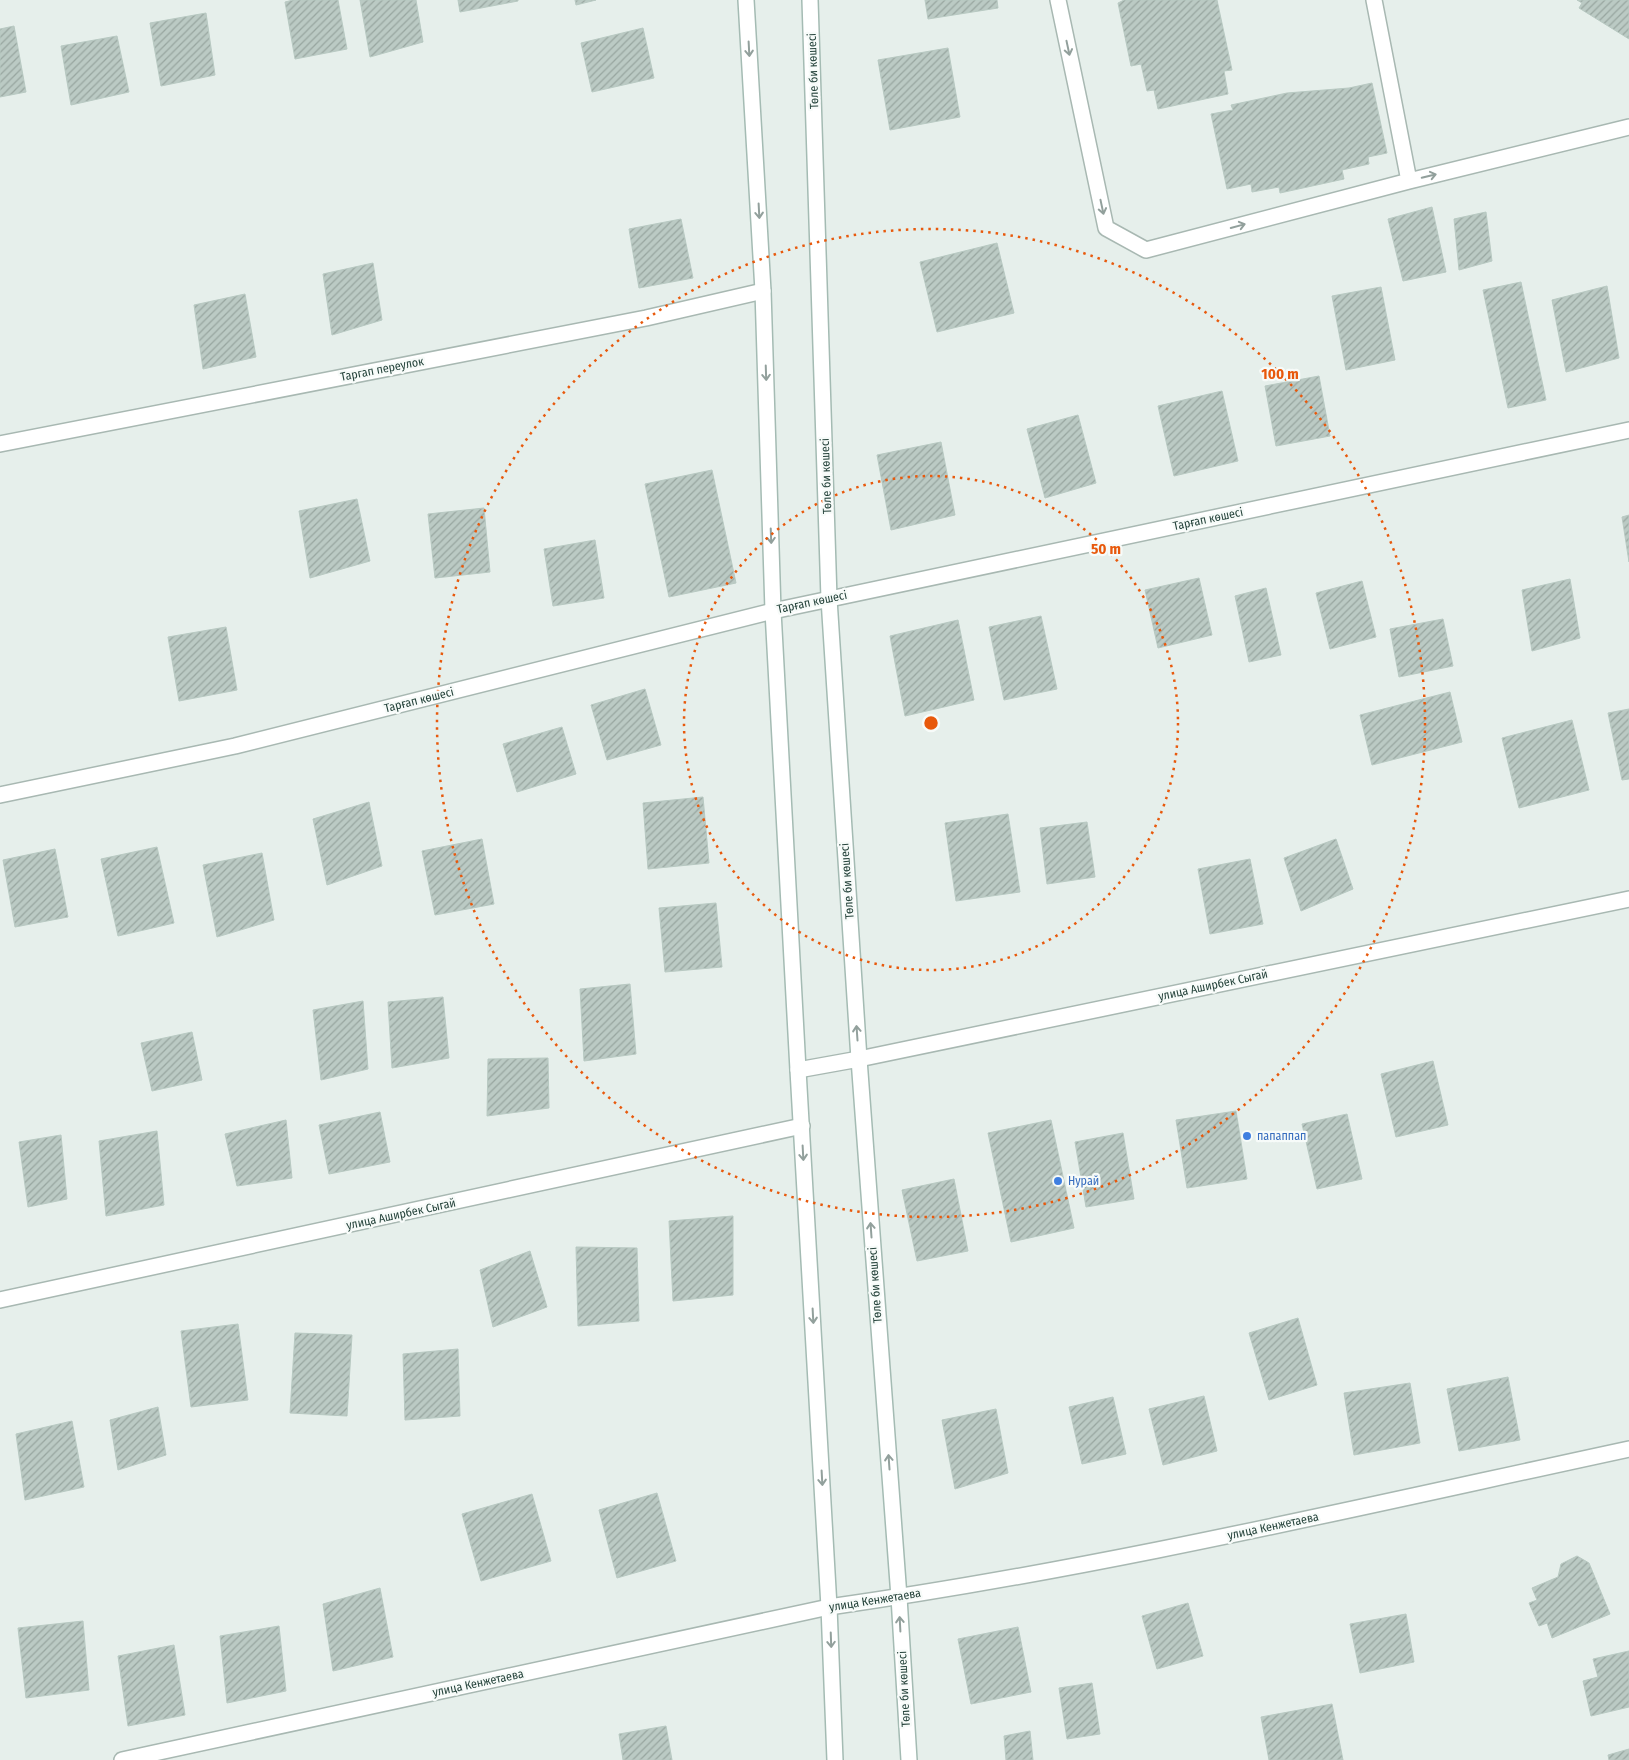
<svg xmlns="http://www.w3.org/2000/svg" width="1629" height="1760" font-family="'Fira Sans Condensed',sans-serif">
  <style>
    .building { fill: url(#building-hatch); stroke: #b8c9c2 }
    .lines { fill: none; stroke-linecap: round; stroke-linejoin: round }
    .lane-casing { stroke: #a8b8b2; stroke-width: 18 }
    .street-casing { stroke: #a8b8b2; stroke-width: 18 }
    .secondary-casing { stroke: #a4bbb3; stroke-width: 18 }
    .lane { stroke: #fff; stroke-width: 15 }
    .street { stroke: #fff; stroke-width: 15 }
    .secondary { stroke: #fff; stroke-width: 15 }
    .oneway { stroke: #92a09c }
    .ring { fill: none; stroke: #e8590c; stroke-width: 2.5; stroke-dasharray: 2.5 5 }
    .shop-dot { fill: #3f7fe0; stroke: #f7fbf9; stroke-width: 2 }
    .labels { text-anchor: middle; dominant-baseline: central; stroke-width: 4.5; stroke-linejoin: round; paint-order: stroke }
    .street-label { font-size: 12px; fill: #24423a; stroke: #f7fbf9 }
    .shop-label { font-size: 12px; fill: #366cbe; stroke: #f7fbf9; text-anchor: start }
    .centre { fill: #e8590c; stroke: #f7fbf9; stroke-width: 2.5 }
    .ring-label { font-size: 15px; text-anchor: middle; font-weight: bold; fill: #e8590c; stroke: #f7fbf9; stroke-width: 4.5; stroke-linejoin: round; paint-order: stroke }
  </style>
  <defs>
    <pattern id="building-hatch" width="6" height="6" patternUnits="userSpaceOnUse" patternTransform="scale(1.25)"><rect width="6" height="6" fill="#bbcac4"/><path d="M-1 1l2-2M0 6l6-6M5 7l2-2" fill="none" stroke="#98a6a0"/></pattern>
  </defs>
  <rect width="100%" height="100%" fill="#e6efeb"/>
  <path class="building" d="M293,0H338L347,49L295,59L285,2Z
    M360,0H416L423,42L370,57Z
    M458,0H518V1L460,12Z
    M575,0H596L576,5Z
    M925,0H997L998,8L928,19Z
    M1124,0H1217L1232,70L1224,71L1228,94L1158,109L1154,90L1147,91L1141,64L1131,66L1118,3Z
    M1577,0H1629V39L1579,8L1582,3Z
    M206,13L215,75L161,86L150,23Z
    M14,26L26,92L0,97V29Z
    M643,28L654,78L592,92L581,43Z
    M117,36L129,92L71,105L61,46Z
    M948,48L960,117L890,130L878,60Z
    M1372,83L1387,153L1368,157L1369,164L1342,170L1344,179L1280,193L1279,187L1252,192L1251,184L1227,189L1211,114L1233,110L1231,105L1287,93L1349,88Z
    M1432,207L1446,272L1403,281L1388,219Z
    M1486,212L1492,261L1459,270L1454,219Z
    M681,219L693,278L639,288L629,229Z
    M997,243L1014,313L937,332L920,262Z
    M373,263L382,320L332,335L323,274Z
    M1521,282L1546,400L1508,408L1483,290Z
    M1607,286L1619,358L1566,372L1552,300Z
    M1381,287L1395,360L1346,370L1332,296Z
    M245,294L256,357L203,369L194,305Z
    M1319,376L1330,436L1276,446L1265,386Z
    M1222,391L1238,461L1174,476L1158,406Z
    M1078,415L1096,483L1045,498L1027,429Z
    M941,442L955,515L891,530L877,455Z
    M712,470L736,583L669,597L645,484Z
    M357,499L370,561L310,578L299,511Z
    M484,508L490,572L435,578L428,514Z
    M1629,515V562L1622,517Z
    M595,540L604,598L553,606L544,549Z
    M1199,578L1212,635L1158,648L1145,590Z
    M1570,579L1580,638L1532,651L1522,590Z
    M1362,581L1376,637L1330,649L1316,593Z
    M1266,588L1281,655L1249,662L1235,596Z
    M1041,616L1057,689L1004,700L989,627Z
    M1443,619L1453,666L1399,677L1390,629Z
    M958,620L974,700L905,716L890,636Z
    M226,627L237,690L179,701L168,637Z
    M645,689L661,745L607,760L591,705Z
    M1450,692L1462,742L1372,765L1360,715Z
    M1629,709V779L1622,780L1608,713Z
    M1572,720L1589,790L1519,808L1502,738Z
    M562,727L576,774L517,792L503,744Z
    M703,797L709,863L648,869L643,803Z
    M369,802L382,866L327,885L313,819Z
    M1008,814L1020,892L956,901L945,823Z
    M1087,822L1095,877L1047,884L1040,828Z
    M482,839L494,904L435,915L422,851Z
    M1336,839L1353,889L1301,911L1284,858Z
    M157,847L174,923L118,936L101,859Z
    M55,849L68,917L15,927L3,860Z
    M262,853L274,920L217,937L203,865Z
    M1250,859L1263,924L1210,934L1198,869Z
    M716,903L722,967L665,972L659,908Z
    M630,984L636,1054L584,1061L580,989Z
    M443,997L449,1058L392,1068L388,1002Z
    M363,1001L368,1069L321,1080L313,1010Z
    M192,1032L202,1080L152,1091L141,1043Z
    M548,1058L549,1108L487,1116L488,1059Z
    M1433,1061L1448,1125L1396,1137L1381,1074Z
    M1236,1111L1247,1179L1187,1188L1176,1120Z
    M380,1112L390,1162L329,1174L319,1125Z
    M1347,1114L1362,1179L1317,1189L1302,1124Z
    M286,1120L292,1178L237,1186L225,1134Z
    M1051,1120L1074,1228L1011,1242L988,1133Z
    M157,1131L164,1205L106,1216L99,1141Z
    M1123,1133L1134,1199L1086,1207L1075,1142Z
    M61,1135L67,1199L28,1207L19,1142Z
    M954,1179L968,1251L917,1261L902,1190Z
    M733,1216V1295L673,1301L669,1221Z
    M576,1247L637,1248L639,1321L578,1326Z
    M530,1251L547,1307L493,1327L480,1270Z
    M1298,1318L1317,1385L1269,1400L1249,1333Z
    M238,1324L248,1400L191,1407L181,1331Z
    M295,1333L352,1335L347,1416L290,1413Z
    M458,1349L460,1416L405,1420L403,1354Z
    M1508,1377L1520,1440L1459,1451L1447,1389Z
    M1410,1383L1420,1443L1354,1455L1344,1393Z
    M1204,1396L1217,1451L1163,1465L1149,1409Z
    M1113,1397L1126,1454L1082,1464L1069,1407Z
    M158,1407L166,1455L118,1470L110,1420Z
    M996,1409L1008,1473L955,1489L942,1420Z
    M72,1421L84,1487L25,1500L16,1434Z
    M657,1493L676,1561L617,1578L599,1510Z
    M532,1494L551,1561L481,1581L462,1514Z
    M1577,1556L1589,1563L1610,1614L1552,1638L1547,1623L1539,1626L1529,1603L1537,1600L1532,1588L1558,1577L1561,1564Z
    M380,1588L393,1657L333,1671L323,1604Z
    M1188,1603L1203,1656L1157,1669L1142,1616Z
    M1406,1614L1414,1662L1360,1673L1350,1624Z
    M83,1621L89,1690L26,1698L18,1628Z
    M279,1626L286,1691L227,1703L220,1636Z
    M1018,1627L1031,1692L971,1704L958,1639Z
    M174,1645L185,1715L128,1726L118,1656Z
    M1629,1651V1707L1591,1716L1583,1681L1598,1677L1593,1659Z
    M1092,1683L1100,1734L1067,1739L1059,1688Z
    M1332,1704L1343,1760H1269L1261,1717Z
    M666,1726L672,1760H623L619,1734Z
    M1030,1731L1033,1760H1006L1004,1736Z
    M1629,1749V1760H1609L1608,1755Z"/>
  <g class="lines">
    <defs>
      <path id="lane" d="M1058,0L1106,228L1146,250L1409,181L1629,127
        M1374,0L1409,181"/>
      <path id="street" d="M0,444L646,318L763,291
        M0,795L235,746L773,611L1629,430
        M798,1070L859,1059L1629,899
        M0,1300L802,1126
        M122,1760L829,1607C1098,1569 1364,1506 1629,1449"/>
      <path id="secondary" d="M746,0L763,291L773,611L798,1070L829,1607L835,1760
        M810,0L829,599L859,1059L899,1597L909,1760"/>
    </defs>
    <use href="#lane" class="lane-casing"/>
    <use href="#street" class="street-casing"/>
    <use href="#secondary" class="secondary-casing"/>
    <use href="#lane" class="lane"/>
    <use href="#street" class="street"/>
    <use href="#secondary" class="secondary"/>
  </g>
  <defs><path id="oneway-shaft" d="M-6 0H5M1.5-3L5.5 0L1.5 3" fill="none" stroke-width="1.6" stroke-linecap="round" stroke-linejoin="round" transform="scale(1.25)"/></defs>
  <g class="oneway">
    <use href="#oneway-shaft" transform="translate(1068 48) rotate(78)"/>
    <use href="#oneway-shaft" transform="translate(749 49) rotate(87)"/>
    <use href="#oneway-shaft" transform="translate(1429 176) rotate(-14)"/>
    <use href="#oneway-shaft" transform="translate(1102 207) rotate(78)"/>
    <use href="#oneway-shaft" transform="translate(759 211) rotate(87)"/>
    <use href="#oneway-shaft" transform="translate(1238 226) rotate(-15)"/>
    <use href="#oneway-shaft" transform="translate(766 373) rotate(88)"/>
    <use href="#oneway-shaft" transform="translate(771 536) rotate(88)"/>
    <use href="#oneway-shaft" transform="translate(857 1033) rotate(-94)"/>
    <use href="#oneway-shaft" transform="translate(803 1153) rotate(87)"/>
    <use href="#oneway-shaft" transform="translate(871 1230) rotate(-94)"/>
    <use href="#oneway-shaft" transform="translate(813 1316) rotate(87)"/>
    <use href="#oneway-shaft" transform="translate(889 1462) rotate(-94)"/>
    <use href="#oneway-shaft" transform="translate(822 1478) rotate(87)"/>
    <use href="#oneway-shaft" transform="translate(900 1624) rotate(-93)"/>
    <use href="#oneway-shaft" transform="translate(831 1640) rotate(88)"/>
  </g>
  <g class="ring">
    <circle cx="931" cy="723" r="247"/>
    <circle cx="931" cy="723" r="494"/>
  </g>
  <g class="shop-dot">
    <circle cx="1247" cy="1136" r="5"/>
    <circle cx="1058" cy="1181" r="5"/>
  </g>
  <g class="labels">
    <g class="street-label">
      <text transform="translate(813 71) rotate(-92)">Төле би көшесі</text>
      <text transform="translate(382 369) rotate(-11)">Таргап переулок</text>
      <text transform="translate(826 476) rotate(-92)">Төле би көшесі</text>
      <text transform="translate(1208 519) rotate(-12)">Тарғап көшесі</text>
      <text transform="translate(812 602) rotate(-12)">Тарғап көшесі</text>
      <text transform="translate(419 700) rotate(-14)">Тарғап көшесі</text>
      <text transform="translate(847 881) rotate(-94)">Төле би көшесі</text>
      <text transform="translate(1213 985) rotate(-12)">улица Аширбек Сыгай</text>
      <text transform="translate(401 1214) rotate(-12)">улица Аширбек Сыгай</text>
      <text transform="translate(875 1285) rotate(-94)">Төле би көшесі</text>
      <text transform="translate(1273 1526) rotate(-12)">улица Кенжетаева</text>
      <text transform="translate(875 1600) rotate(-9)">улица Кенжетаева</text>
      <text transform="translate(478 1683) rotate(-12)">улица Кенжетаева</text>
      <text transform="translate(904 1689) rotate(-93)">Төле би көшесі</text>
    </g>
    <g class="shop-label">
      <text x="1257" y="1136">папаппап</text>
      <text x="1068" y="1181">Нурай</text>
    </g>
  </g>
  <circle cx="931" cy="723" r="8" class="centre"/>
  <g class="ring-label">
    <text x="1280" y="379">100 m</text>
    <text x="1106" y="554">50 m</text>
  </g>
</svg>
